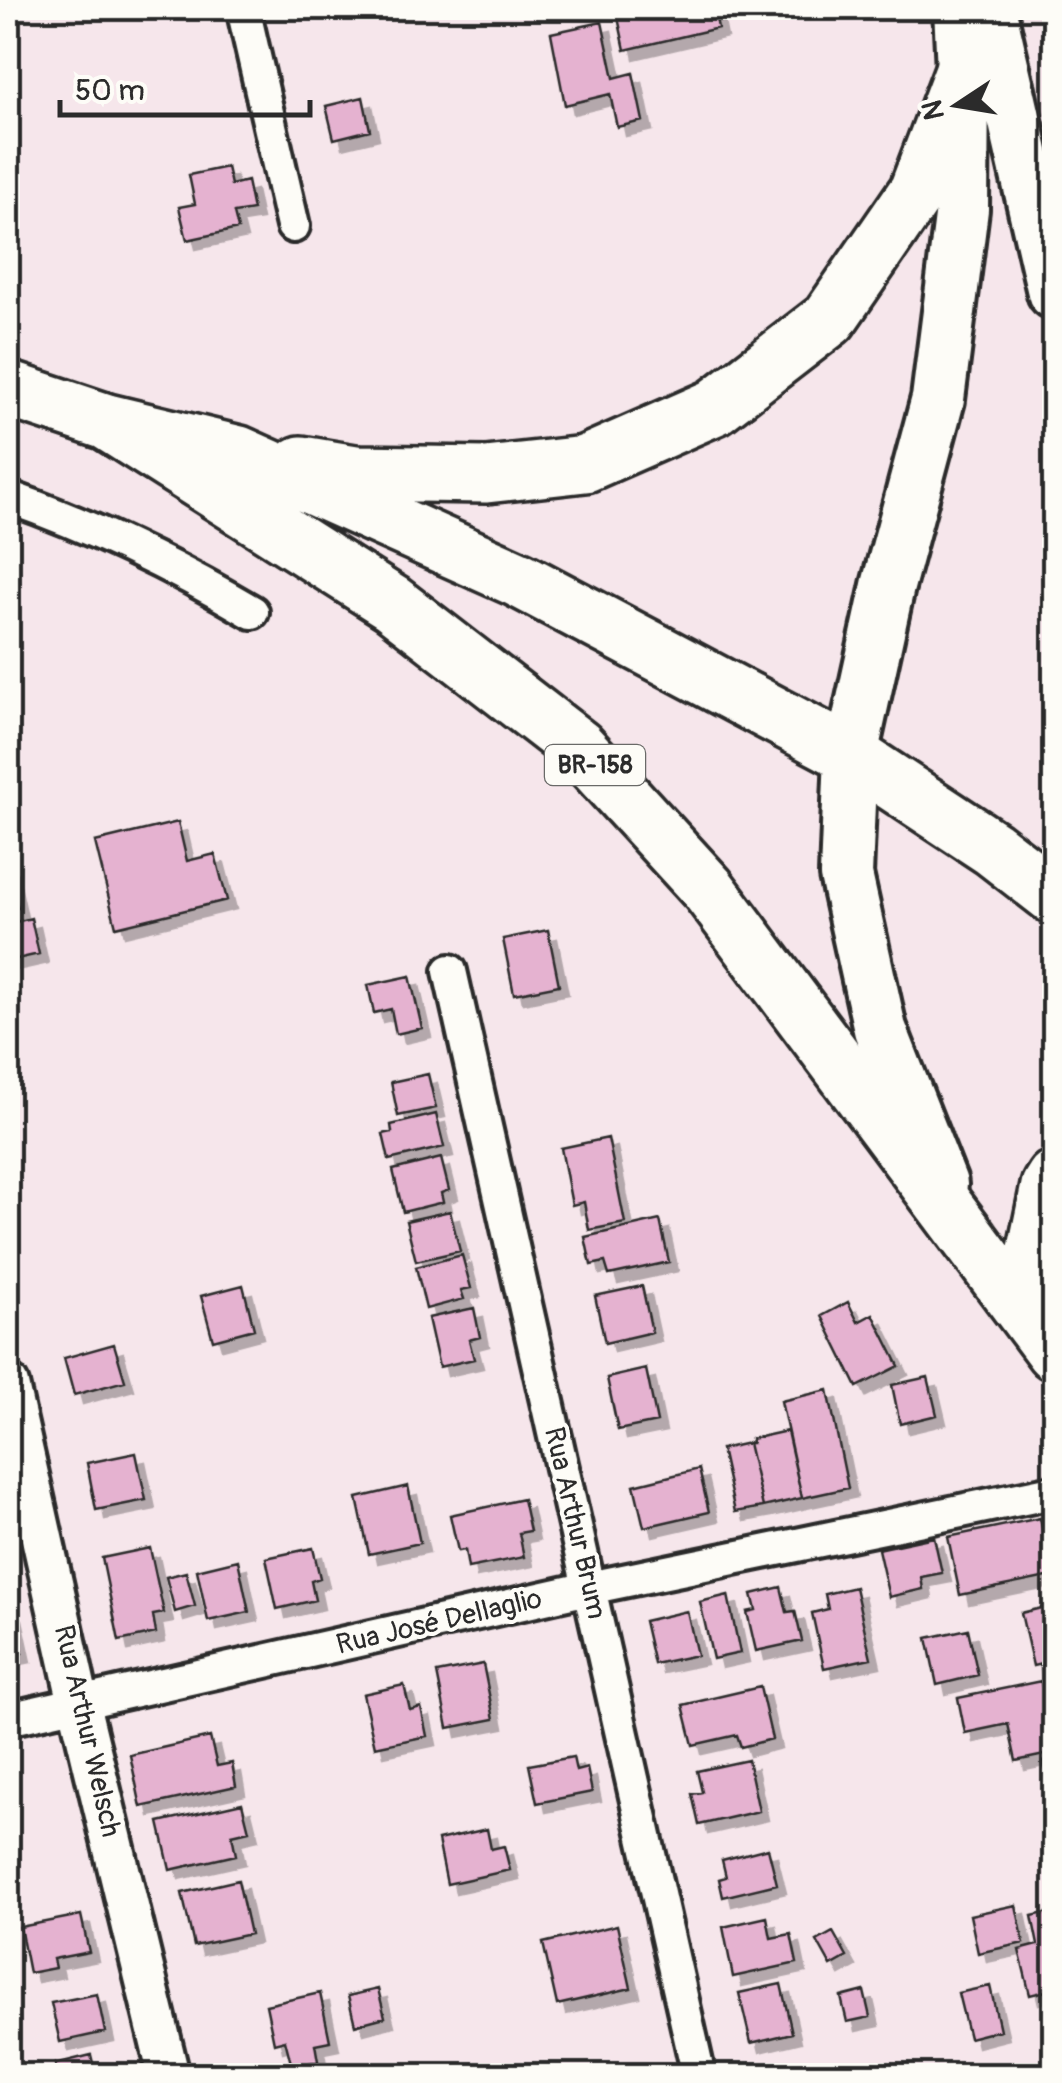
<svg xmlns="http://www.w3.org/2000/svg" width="1062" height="2083" font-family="Pangolin,sans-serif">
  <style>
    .building { fill: #e5b2d0; stroke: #2b2b2b; stroke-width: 2.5; filter: url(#shadow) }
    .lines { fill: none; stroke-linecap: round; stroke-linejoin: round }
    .minor-casing { stroke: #2b2b2b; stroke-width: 40 }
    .tertiary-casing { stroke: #2b2b2b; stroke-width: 48 }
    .primary-casing { stroke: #2b2b2b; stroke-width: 60 }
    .trunk-casing { stroke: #2b2b2b; stroke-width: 62 }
    .minor { stroke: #fdfcf7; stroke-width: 32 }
    .tertiary { stroke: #fdfcf7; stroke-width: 40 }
    .primary { stroke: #fdfcf7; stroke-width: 52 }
    .trunk { stroke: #fdfcf7; stroke-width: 55 }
    .labels { text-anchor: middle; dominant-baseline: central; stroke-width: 8; stroke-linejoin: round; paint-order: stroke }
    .shield { fill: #fdfcf7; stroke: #6a6a68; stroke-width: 2.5 }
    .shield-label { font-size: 25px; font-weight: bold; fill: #2b2b2b }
    .street-label { font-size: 28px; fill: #2b2b2b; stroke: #fdfcf7 }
  </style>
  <defs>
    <filter id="shadow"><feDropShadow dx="9" dy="9" stdDeviation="0" flood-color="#0004"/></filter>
  </defs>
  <rect width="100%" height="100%" fill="#f6e6eb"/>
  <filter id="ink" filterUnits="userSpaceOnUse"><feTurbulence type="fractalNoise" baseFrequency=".01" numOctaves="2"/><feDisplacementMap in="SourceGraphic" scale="20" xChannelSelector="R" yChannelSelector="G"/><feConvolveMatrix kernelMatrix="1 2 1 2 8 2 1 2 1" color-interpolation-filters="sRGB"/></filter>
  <g filter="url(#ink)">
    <path class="building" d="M616,8H714L718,28L625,50Z
      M602,22L614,78L633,73L643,121L617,127L610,94L565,105L551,33Z
      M363,97L370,130L334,139L326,106Z
      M227,167L231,185L247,181L253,210L234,213L238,229L187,240L179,207L195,204L189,175Z
      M178,822L187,861L215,854L227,900L116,927L95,842Z
      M8,863L18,908L8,910Z
      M31,918L39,954L8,961V924Z
      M548,930L559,985L514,994L503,939Z
      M410,976L422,1028L396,1034L391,1009L374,1013L368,985Z
      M428,1074L436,1108L398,1116L391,1082Z
      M436,1114L444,1147L389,1160L383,1134L392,1132L391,1125Z
      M608,1138L625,1223L589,1230L584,1202L572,1205L561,1148Z
      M441,1158L449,1190L441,1193L443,1202L403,1212L393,1170Z
      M450,1211L460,1251L416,1261L406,1221Z
      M660,1220L669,1262L609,1275L605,1262L591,1265L585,1237Z
      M462,1255L471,1288L461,1290L464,1299L426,1309L416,1267Z
      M243,1285L254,1329L213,1340L201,1296Z
      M642,1286L652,1332L605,1343L595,1296Z
      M848,1302L858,1322L873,1314L899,1366L857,1387L822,1316Z
      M474,1308L480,1337L469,1340L474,1359L439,1367L428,1318Z
      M114,1344L125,1381L74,1395L64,1358Z
      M646,1369L657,1422L618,1430L607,1378Z
      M928,1377L937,1415L900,1424L892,1385Z
      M828,1390L848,1488L802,1498L781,1401Z
      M787,1431L802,1498L763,1507L748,1443H752L751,1439Z
      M748,1443L763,1507L735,1512L721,1449Z
      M136,1453L146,1500L96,1510L87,1463Z
      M699,1469L709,1512L644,1527L634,1485Z
      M408,1486L420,1543L369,1554L357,1498Z
      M523,1499L530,1531L519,1533L524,1557L468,1568L465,1550L458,1551L450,1515Z
      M1040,1518L1052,1576L960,1595L948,1537Z
      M934,1537L942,1573L921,1577L923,1589L889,1597L878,1549Z
      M150,1548L164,1613L153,1615L156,1633L119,1641L102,1558Z
      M313,1548L320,1578L311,1581L315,1600L277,1609L266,1558Z
      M238,1560L249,1612L208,1621L197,1570Z
      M186,1572L195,1606L175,1612L166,1577Z
      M781,1587L787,1612L795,1611L802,1641L756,1651L747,1612L756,1610L752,1594Z
      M855,1587L871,1658L824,1668L812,1613L828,1609L825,1594Z
      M728,1595L740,1653L713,1659L700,1602Z
      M1054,1605V1661L1033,1666L1021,1613Z
      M13,1611L22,1653L8,1656V1612Z
      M687,1611L697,1655L654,1664L644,1621Z
      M968,1629L978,1675L937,1685L927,1638Z
      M483,1664L494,1719L448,1728L437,1673Z
      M1041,1681L1054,1753L1016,1761L1008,1724L965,1733L958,1698Z
      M404,1685L410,1710L421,1707L427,1736L375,1747L363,1694Z
      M760,1687L772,1739L741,1747L737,1735L693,1745L683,1705Z
      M210,1737L217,1766L232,1763L236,1786L141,1807L130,1755Z
      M573,1757L576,1771L587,1768L592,1792L537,1803L529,1765Z
      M1054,1759V1809L1043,1762Z
      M748,1760L759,1811L699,1825L692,1794L702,1792L697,1771Z
      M242,1803L249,1831L232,1835L236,1855L170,1870L159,1822Z
      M487,1829L491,1849L504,1846L510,1870L447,1884L438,1840Z
      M768,1848L777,1884L723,1897L719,1879L726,1877L722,1860Z
      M238,1880L250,1934L194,1946L182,1893Z
      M1016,1905L1024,1943L978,1953L970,1915Z
      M1054,1911V1989L1030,1995L1019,1950L1038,1945L1032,1916Z
      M81,1915L89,1952L53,1959L55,1968L29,1973L20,1927Z
      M767,1917L771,1938L791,1934L797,1963L733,1977L723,1927Z
      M617,1925L631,1988L557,2005L543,1943Z
      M833,1932L847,1957L831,1966L817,1941Z
      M781,1984L792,2033L751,2043L739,1993Z
      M990,1986L1000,2030L969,2038L958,1993Z
      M378,1989L385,2017L355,2025L348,1996Z
      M864,1991L870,2017L847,2022L841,1997Z
      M320,1993L330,2041L315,2044L318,2061L292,2067L285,2040L274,2043L266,2005Z
      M97,1994L105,2032L60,2042L51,2003Z
      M91,2055L95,2071L113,2066L115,2076H58L55,2064Z"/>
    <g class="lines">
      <defs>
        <path id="minor" d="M243,8L293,226
          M8,497C93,527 174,566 252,612
          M450,971L699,2076
          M8,1719L589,1588L1048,1493L1054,1497"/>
        <path id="tertiary" d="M8,1385L79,1704L169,2076"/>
        <path id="primary" d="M989,8L1054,292
          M941,1184L880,1029L846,875L851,755L888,586L938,399L962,209L963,70L960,8"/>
        <path id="trunk" d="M8,389L107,422L239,454L518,579L851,755L992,848L1054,896
          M107,422L392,603L578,747L708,889L1054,1352
          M301,464L355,473L486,475L585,464L715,407L829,319L917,191L963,70
          M1054,1178L1049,1186L1033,1264L1054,1333"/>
      </defs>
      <use href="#minor" class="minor-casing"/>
      <use href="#tertiary" class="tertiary-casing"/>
      <use href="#primary" class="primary-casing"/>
      <use href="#trunk" class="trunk-casing"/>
      <use href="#minor" class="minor"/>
      <use href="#tertiary" class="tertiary"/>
      <use href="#primary" class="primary"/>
      <use href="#trunk" class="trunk"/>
    </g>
  </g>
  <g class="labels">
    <rect class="shield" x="545" y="745" width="100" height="40" rx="8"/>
    <g class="shield-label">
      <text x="595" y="765">BR-158</text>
    </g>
    <g class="street-label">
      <text transform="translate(575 1523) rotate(77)">Rua Arthur Brum</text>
      <text transform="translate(439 1622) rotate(-13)">Rua José Dellaglio</text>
      <text transform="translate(87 1731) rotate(77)">Rua Arthur Welsch</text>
    </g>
  </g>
  <rect width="1062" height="2083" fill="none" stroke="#fdfcf7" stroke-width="40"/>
  <rect x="20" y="20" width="1022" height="2043" fill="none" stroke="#2b2b2b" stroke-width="4" filter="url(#ink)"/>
  <g transform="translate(957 105) rotate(258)" stroke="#fdfcf7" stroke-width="8" paint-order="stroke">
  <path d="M0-8L18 38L0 25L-18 38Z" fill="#2b2b2b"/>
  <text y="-15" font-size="28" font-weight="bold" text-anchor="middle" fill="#2b2b2b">N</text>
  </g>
  <path d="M60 100v15h250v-15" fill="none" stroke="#2b2b2b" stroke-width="5"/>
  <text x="75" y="100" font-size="30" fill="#2b2b2b" stroke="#fdfcf7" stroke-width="8" paint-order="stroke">50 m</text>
</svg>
